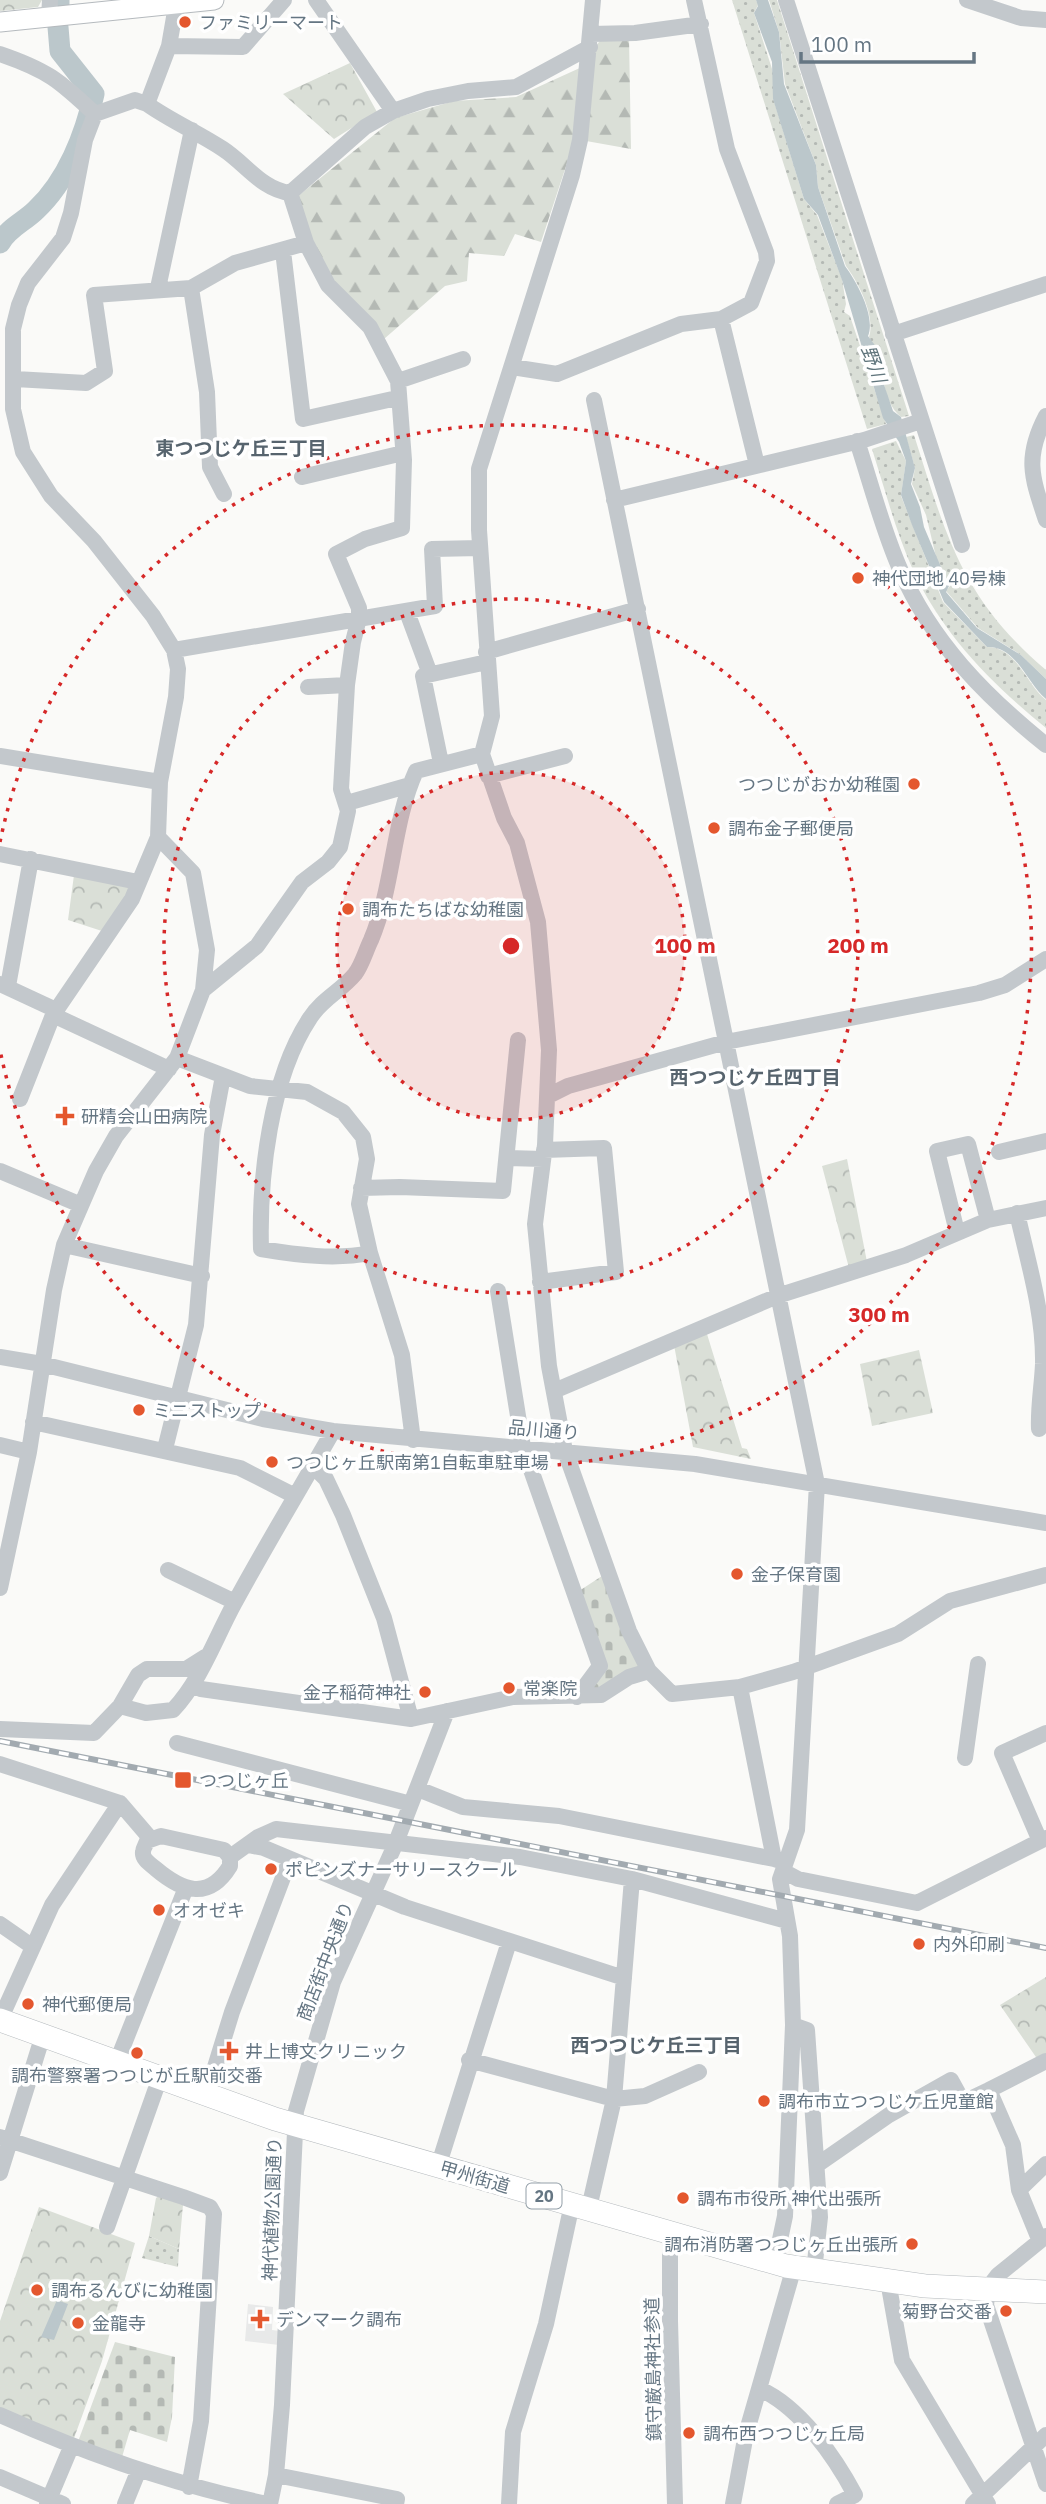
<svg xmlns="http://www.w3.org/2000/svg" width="1046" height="2504" font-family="'IBM Plex Sans','Noto Sans JP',sans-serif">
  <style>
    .built { fill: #e8e9e9 }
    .grass { fill: url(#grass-dots) }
    .forest { fill: url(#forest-firs) }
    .cemetery { fill: url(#cemetery-stones) }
    .park { fill: url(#park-crowns) }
    .water { fill: #bbc7cb }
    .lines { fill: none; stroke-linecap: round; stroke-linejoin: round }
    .river { stroke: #bbc7cb; stroke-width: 21 }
    .major-casing { stroke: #b5babe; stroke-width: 21 }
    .highway-casing { stroke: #b4b9bd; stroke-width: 24 }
    .minor { stroke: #c3c8cc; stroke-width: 16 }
    .major { stroke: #fff; stroke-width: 19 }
    .highway { stroke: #fff; stroke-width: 23 }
    .rail-casing { stroke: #a2aab0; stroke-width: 6 }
    .rail { stroke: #fff; stroke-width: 3.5; stroke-dasharray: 10; stroke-linecap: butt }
    .ring { fill: none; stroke: #d62828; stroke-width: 3.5; stroke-dasharray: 3.5 7 }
    .poi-dot { fill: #e4572e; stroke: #fff; stroke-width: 2.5 }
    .labels { text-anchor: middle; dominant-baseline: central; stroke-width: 7; stroke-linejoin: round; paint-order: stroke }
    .shield { fill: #fff; stroke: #939fa8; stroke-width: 2 }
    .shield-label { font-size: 16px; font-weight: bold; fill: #657683 }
    .poi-label { font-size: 18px; fill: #657683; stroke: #fff; text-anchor: start }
    .street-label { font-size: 18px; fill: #657683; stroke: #fff }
    .water-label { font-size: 19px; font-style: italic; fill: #60757c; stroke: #fff }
    .neighbourhood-label { font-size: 19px; font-weight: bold; fill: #57646e; stroke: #fff }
    .centre { fill: #d62828; stroke: #fff; stroke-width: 3.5 }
    .ring-label { font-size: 21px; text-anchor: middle; font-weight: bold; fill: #d62828; stroke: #fff; stroke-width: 7; stroke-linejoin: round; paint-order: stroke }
  </style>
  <defs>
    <pattern id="grass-dots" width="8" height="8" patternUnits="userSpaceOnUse" patternTransform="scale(1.75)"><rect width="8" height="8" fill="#dadfd7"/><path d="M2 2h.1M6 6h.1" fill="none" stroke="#b4b9b4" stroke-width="1.8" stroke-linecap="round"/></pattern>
    <pattern id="forest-firs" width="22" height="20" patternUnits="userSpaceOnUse" patternTransform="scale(1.75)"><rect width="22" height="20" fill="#dadfd7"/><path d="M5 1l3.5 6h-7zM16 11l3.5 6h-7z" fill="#b4b9b4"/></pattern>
    <pattern id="cemetery-stones" width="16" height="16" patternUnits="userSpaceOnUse" patternTransform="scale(1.75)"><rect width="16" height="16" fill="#dadfd7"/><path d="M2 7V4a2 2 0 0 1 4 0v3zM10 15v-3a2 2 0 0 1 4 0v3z" fill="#b4b9b4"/></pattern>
    <pattern id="park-crowns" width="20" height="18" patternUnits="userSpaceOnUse" patternTransform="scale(1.75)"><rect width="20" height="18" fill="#dadfd7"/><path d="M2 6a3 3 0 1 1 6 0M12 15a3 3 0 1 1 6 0" fill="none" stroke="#b4b9b4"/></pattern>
  </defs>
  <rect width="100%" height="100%" fill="#fafaf8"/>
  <path class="built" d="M248,2304L273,2307L272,2330L280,2331L279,2345L245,2341Z"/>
  <path class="grass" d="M732,0H756L758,5L754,13L773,72V98L804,199L817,215L842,279L846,304L844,312L850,316L886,424L867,429Z
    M769,0H777L909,416L901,417C882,401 884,373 877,351C875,345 871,342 869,337C876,316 858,282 846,266L818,187L816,165L785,84L779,32Z
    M914,435C946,535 961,598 1046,670V679L1021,655L978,628L946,591L950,586L937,561L926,515L912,484L915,468L906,437Z
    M896,441L906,461L901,496L943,602L987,647C1017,647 1026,684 1046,700V728C993,685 942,634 913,570C896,532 885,490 872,449Z
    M149,2236L179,2249L178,2267L142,2258Z"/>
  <path class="forest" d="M603,36L629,37L631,149L575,139L541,242L515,234L504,256L469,253L467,281L445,286L384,339C373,312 349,304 333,282C315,258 307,224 298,196L395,118L454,101L516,97L582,67Z"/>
  <path class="cemetery" d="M605,1574L641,1666L590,1694L604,1666L579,1591Z
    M115,2342L175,2357L172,2417L167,2442L130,2430L120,2464L76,2447Z"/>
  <path class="park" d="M0,0H42L38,7L0,11Z
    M350,63L377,112L334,139L283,94Z
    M74,875L133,888L105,932L68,920Z
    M847,1159L867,1262L849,1268L822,1166Z
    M707,1334L742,1448L747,1449L751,1459L693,1447L674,1345Z
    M919,1350L933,1413L872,1426L860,1364Z
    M1046,1977V2056L1038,2060L1000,2005Z
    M160,2195L183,2205L179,2249L149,2236L156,2198Z
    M39,2207L135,2243L102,2361L73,2441L0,2411V2321Z"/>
  <path class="water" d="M756,0H768L779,32L784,84L816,165L818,187L845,266C857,282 876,317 868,336L877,348L879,370L893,411L901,417L915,468L911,484L920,507L924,527L949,586L946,592L977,628L1021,655L1046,679V699C1027,684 1017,646 987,647L944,602L912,525L901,495L906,461L899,442L883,418L842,280L818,215L804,199L773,99L772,62L754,13L758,6Z
    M57,2300L68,2304L54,2340L41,2337Z"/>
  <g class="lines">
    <path class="river" d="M59,5V0
      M0,243C8,228 24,222 36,210C67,181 85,135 94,94L60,51L58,27"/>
    <defs>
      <path id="major" d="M0,22L214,0"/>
      <path id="highway" d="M0,2020L275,2119L786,2266L925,2286L1046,2292"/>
    </defs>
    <use href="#major" class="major-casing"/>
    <use href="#highway" class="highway-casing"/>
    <path class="minor" d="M177,0L169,46L147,104C171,121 199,133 223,149C246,164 261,189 290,193
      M316,0L393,111
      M593,0L580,140L572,175L479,469V530L492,716L482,754L504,818L517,843L538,922L549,1050L545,1145L535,1224L549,1366L565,1451L629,1631L649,1671L672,1694L740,1687L793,1672L898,1634L950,1601L1046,1575
      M694,0L727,149L766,252L767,261L751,303L721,319
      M786,0L962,545
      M967,0L1021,18L1046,20
      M49,17L50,0
      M591,34L635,33L701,24
      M169,46L243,47L284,0
      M0,54C47,70 59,80 95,114L135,100L147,104
      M290,193L365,127L393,111L428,99L468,91L516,87L590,47
      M290,193L306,243L328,285L370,327L398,381L463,359
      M283,251L303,419L397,398
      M158,288L192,130
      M191,288L207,392L210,467L224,494
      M893,334L1046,284
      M512,367L557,374L681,324L721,319L757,465
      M15,379L86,383L105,371L94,295L191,288L235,263L306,243
      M594,400L817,1484L797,1830L780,1879L790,1936L793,2025L785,2216L775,2263
      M1046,416C1024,458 1032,478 1046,520
      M857,441C871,484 882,528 900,569C931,641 985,696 1046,745
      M302,477L403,453
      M614,500L864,440L921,421
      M407,612L430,674
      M174,650L435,606L432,549L480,548
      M486,652L638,609
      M308,687L347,685
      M0,756L160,782
      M441,763L423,676L487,662
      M488,776L565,756
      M347,803L410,785
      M0,854L138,882
      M0,984L56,1010
      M8,986L31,859
      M203,990L257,946L302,882L328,862L340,847L348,811L341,789L347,685L353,642L359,618V608L336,554L365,539L402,528L404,460L398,381
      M53,1015L169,1069
      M177,1058L250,1086L307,1092L343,1112L363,1137L367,1159L359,1204L370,1253L402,1355L413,1440
      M548,1096L568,1086L726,1042L979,993L1005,985L1046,959
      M20,1099L53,1015L132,899L158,837L160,782L176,697L178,669L174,650L153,616L94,541L51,496L23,452L13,409V329L19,305L28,283L63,238L71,213L85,140L95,114
      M999,1152L1046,1141
      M508,1158L543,1159
      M0,1171L81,1205
      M361,1188L400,1187L503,1191L518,1040
      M1017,1213C1028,1262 1044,1314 1043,1364C1042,1386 1038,1407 1039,1429
      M957,1232L937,1151L968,1144L988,1220
      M64,1245L202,1276
      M370,1253C335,1260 297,1255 261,1249C259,1178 270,1078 310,1018C322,999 341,991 355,974C362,965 366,950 371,940C394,886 392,824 416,771L482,754
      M540,1282L616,1272L604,1148L544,1150
      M498,1291L523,1447L600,1666L577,1697
      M0,1357L42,1364L263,1419L333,1431L695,1464L1046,1523
      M554,1391L780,1295L906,1255L988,1220L1046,1208
      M33,1422L240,1468L295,1496
      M0,1445L29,1452
      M165,1449L196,1325L212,1135L223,1076
      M313,1466L326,1479L343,1515L384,1618L411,1719
      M168,1570L235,1602
      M0,1588L29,1452L54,1290L64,1245L96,1171L116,1136L177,1058L203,990L207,950L193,873L158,837
      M193,1685L201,1689L411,1719L513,1697L601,1695L629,1677L649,1671
      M740,1687L774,1859L780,1861
      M120,1706L146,1713L173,1710C201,1680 215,1639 234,1604C266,1545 300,1489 333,1431
      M0,1729L94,1733L120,1706L138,1675L147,1669H186L205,1657
      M177,1743L411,1804
      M965,1758L978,1664
      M0,1764L120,1803L150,1838
      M418,1789L463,1807L559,1816L774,1859
      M161,1836L224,1850L230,1857V1866C208,1902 181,1890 156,1869C150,1864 142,1859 143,1852C143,1848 146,1845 147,1841Z
      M1040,1841L1002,1753L1046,1733
      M248,1845L264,1848L405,1907L624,1978
      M230,1857L258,1837L276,1829L520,1857L632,1879L787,1921
      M783,1871L798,1879L917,1903L1046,1838
      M0,1924L33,1947L52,1905L120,1803
      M0,2020L33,1947
      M793,2025L807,2030L820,2217L814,2271
      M469,2060L614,2099L645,2096L699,2072
      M116,2064L185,1890
      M206,2096L232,2012L290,1859
      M0,2137L183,2197L210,2207L214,2214L201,2421L189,2487
      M817,2165L889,2115L951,2080L962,2100H968L989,2090
      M438,2167L509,1942
      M0,2173L43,2035
      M1019,2190L1046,2164
      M589,2208L614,2099L632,1879
      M107,2227L159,2080
      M674,2233L670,2246V2321L675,2504
      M1046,2236L998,2275L988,2288L986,2305L1046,2484
      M1039,2239L1019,2190L1013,2145L989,2090L1046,2061
      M888,2281L902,2360L988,2504
      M760,2389C800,2407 835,2457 855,2495L837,2504
      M0,2415C87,2454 173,2485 268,2504
      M276,2475L397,2499L396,2504
      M0,2477L63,2504
      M47,2504L71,2447
      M125,2504L138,2472
      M270,2504L276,2475L282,2405L296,2111L333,1982L395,1845L447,1711
      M509,2504L513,2432L546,2324L572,2204
      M733,2504L746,2434L794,2267
      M973,2504L1046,2435"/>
    <use href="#major" class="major"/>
    <use href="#highway" class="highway"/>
    <defs>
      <path id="rail" d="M0,1741L1046,1948"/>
    </defs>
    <use href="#rail" class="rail-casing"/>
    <use href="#rail" class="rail"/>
  </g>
  <circle cx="511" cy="946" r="174" fill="#d62828" fill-opacity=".12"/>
  <g class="ring">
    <circle cx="511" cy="946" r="174"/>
    <circle cx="511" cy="946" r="347"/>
    <path d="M0 842A521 521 0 1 1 0 1050"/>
  </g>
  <g class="poi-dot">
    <circle cx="185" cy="22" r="7"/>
    <circle cx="858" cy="578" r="7"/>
    <circle cx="914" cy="784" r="7"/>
    <circle cx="714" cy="828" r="7"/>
    <circle cx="348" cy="909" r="7"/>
    <path d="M61.5 1105.5h7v7h7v7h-7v7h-7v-7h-7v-7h7z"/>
    <circle cx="139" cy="1410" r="7"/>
    <circle cx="272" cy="1462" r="7"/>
    <circle cx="737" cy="1574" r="7"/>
    <circle cx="509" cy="1688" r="7"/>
    <circle cx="425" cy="1692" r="7"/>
    <rect x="174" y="1771" width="18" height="18" rx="3.5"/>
    <circle cx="271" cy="1869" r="7"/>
    <circle cx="159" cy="1910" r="7"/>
    <circle cx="919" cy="1944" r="7"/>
    <circle cx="28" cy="2004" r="7"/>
    <path d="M225.5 2040.5h7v7h7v7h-7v7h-7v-7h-7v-7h7z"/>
    <circle cx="137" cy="2053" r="7"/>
    <circle cx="764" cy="2101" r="7"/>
    <circle cx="683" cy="2198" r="7"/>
    <circle cx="912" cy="2244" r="7"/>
    <circle cx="37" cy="2290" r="7"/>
    <circle cx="1006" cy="2311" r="7"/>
    <path d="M256.5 2308.5h7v7h7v7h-7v7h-7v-7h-7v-7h7z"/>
    <circle cx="78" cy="2323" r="7"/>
    <circle cx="689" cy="2433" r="7"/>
  </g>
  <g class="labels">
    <rect class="shield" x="526.5" y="2183.5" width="35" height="25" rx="5"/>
    <g class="shield-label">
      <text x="544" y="2196">20</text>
    </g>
    <g class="poi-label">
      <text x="199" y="22">ファミリーマート</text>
      <text x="872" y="578">神代団地 40号棟</text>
      <text x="900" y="784" text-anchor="end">つつじがおか幼稚園</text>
      <text x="728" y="828">調布金子郵便局</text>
      <text x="362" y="909">調布たちばな幼稚園</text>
      <text x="81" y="1116">研精会山田病院</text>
      <text x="153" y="1410">ミニストップ</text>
      <text x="286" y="1462">つつじヶ丘駅南第1自転車駐車場</text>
      <text x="751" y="1574">金子保育園</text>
      <text x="523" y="1688">常楽院</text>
      <text x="411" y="1692" text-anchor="end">金子稲荷神社</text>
      <text x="199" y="1780">つつじヶ丘</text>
      <text x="285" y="1869">ポピンズナーサリースクール</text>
      <text x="173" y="1910">オオゼキ</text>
      <text x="933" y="1944">内外印刷</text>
      <text x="42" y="2004">神代郵便局</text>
      <text x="245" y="2051">井上博文クリニック</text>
      <text x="137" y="2075" text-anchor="middle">調布警察署つつじが丘駅前交番</text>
      <text x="778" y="2101">調布市立つつじケ丘児童館</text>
      <text x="697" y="2198">調布市役所 神代出張所</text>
      <text x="898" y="2244" text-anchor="end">調布消防署つつじヶ丘出張所</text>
      <text x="51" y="2290">調布るんびに幼稚園</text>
      <text x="992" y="2311" text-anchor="end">菊野台交番</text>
      <text x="276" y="2319">デンマーク調布</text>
      <text x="92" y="2323">金龍寺</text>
      <text x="703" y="2433">調布西つつじヶ丘局</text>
    </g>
    <g class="street-label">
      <text transform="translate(544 1430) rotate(5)">品川通り</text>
      <text transform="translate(325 1961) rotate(-69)">商店街中央通り</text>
      <text transform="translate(475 2177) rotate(16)">甲州街道</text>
      <text transform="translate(272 2209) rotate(-88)">神代植物公園通り</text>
      <text transform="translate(653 2369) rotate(-91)">鎮守厳島神社参道</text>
    </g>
    <g class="water-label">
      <text transform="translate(874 364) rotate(70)">野川</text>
    </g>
    <g class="neighbourhood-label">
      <text x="241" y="448">東つつじケ丘三丁目</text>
      <text x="755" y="1077">西つつじケ丘四丁目</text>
      <text x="656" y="2045">西つつじケ丘三丁目</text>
    </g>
  </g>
  <circle cx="511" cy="946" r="10" class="centre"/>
  <g class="ring-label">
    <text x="685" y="953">100 m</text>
    <text x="858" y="953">200 m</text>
    <text x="879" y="1322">300 m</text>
  </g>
  <path d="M801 52v10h173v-10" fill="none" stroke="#657683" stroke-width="3.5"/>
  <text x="811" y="52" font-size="21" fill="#657683" stroke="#ffffff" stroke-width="5" paint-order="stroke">100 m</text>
</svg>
